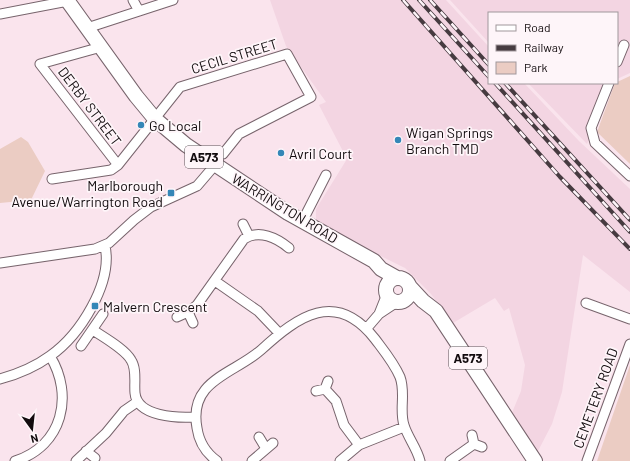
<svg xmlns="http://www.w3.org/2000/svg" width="630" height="461" font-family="Barlow,sans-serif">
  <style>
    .built { fill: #f3d5e2 }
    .green { fill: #ebccc3 }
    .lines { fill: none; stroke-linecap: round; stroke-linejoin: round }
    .street-casing { stroke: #77646c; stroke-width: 11 }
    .primary-casing { stroke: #77646c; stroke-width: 16 }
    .street { stroke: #fff; stroke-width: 9 }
    .primary { stroke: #fff; stroke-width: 14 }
    .rail-casing { stroke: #463b40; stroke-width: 4 }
    .rail { stroke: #fef5f9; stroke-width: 2.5; stroke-dasharray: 8; stroke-linecap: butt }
    .poi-dot { fill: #3487b7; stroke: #fef5f9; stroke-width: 1.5 }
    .labels { text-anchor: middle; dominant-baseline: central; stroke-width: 3.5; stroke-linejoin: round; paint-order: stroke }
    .shield { fill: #fef5f9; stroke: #595154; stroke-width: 1 }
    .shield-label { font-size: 13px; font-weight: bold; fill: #120b0e }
    .street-label { font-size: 14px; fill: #120b0e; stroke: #fef5f9 }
    .poi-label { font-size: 14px; fill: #120b0e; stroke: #fef5f9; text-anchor: start }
  </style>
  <rect width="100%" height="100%" fill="#fae4ed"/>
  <path class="built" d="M270,0H446L489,47V83H524L579,141L630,189V292L583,255L562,392L552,424L537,453L511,415L521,391L525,365L509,308L504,311L495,298L453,323L431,294L405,268L316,224V209L347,159L319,105L326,102L286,46Z
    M450,0H630V73L617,79V13H489V43Z
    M528,83H612L587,144Z"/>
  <path class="green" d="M630,76V164L597,132L615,83Z
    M21,137L28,142L45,171L31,200L0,203V149Z
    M630,365V461H597Z"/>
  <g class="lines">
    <defs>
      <path id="street" d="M133,0L139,11
        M0,14L68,1
        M87,28L173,0
        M100,46L94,49L40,64L118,165
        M617,62L624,45
        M609,83L591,128L595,143L630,176
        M52,179L111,170L118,165L180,87L287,54L311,97L239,134L223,154
        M302,222L326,175
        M243,224L249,236
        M0,263L95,249L109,243L134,220L151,207L197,186L215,165
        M215,281L258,311L279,333
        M586,303L630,319
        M188,312L193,323
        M379,314L387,294
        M177,317L188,312L197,305L244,239C259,229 277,238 289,248
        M367,328L379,314L397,302
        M93,330C103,337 125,349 131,360C137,369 134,383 135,393C137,417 178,418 195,417
        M81,346L103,314
        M0,379C18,374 35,367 50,356C80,335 113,283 105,246
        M325,389L336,401L344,425L359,445
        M316,391L325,389L328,381
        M472,435L474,444L482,447
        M259,437L265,447
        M86,451L95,458
        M15,461C63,446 74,395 50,356
        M76,461L106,433L124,411L137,402
        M217,461C206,453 199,442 197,428C188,380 234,374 261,350C298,316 336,289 375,339C384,351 394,363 400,377C406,393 399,410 404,425C408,438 417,448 420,461
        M252,461L273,443
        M340,461L359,445L404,427
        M450,461L474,444
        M587,461L630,344"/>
      <path id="primary" d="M67,0L136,96L155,119L186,145L288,213L374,261L381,269L397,278
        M386 290a12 12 0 1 1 24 0a12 12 0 1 1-24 0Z
        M410,287L423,301L436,311L535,461"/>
    </defs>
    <use href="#street" class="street-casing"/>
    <use href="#primary" class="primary-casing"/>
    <use href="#street" class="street"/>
    <use href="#primary" class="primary"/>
    <defs>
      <path id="rail" d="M403,0L560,177L630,249
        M419,0L489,77
        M430,0L489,65
        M495,83L630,232
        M505,83L630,220"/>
    </defs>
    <use href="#rail" class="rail-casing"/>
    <use href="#rail" class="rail"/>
  </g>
  <g class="poi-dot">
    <circle cx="141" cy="125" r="4"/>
    <circle cx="398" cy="140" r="4"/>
    <circle cx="281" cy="153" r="4"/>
    <rect x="167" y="189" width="8" height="8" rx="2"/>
    <rect x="91" y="302" width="8" height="8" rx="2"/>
  </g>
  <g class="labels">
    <g class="shield">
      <rect x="185" y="146" width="38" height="22" rx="3"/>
      <rect x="449" y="347" width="38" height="22" rx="3"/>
    </g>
    <g class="shield-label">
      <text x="204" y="157">A573</text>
      <text x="468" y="358">A573</text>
    </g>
    <g class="street-label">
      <text transform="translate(234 56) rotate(-17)">CECIL STREET</text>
      <text transform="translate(90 106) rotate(53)">DERBY STREET</text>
      <text transform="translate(285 208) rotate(31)">WARRINGTON ROAD</text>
      <text transform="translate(595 398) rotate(-70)">CEMETERY ROAD</text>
    </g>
    <g class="poi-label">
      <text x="149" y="125">Go Local</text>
      <text x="406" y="132">Wigan Springs<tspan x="406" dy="16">Branch TMD</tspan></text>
      <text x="289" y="153">Avril Court</text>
      <text x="163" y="185" text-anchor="end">Marlborough<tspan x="163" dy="16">Avenue/Warrington Road</tspan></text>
      <text x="103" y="306">Malvern Crescent</text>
    </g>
  </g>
  <rect x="488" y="12" width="130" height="72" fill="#fef5f9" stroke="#a0979b"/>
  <rect x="496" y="25" width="20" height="6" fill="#ffffff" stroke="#a0979b"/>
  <text x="524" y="32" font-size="12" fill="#120b0e">Road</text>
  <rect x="496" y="45" width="20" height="6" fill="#463b40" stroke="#a0979b"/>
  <text x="524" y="52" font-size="12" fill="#120b0e">Railway</text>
  <rect x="496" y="62" width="20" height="12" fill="#ebccc3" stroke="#a0979b"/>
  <text x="524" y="72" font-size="12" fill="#120b0e">Park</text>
  <g transform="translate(32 429) rotate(165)" stroke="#fef5f9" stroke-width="3" paint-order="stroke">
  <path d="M0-3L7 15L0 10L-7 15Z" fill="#120b0e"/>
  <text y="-6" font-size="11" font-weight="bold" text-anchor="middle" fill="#120b0e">N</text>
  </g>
</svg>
